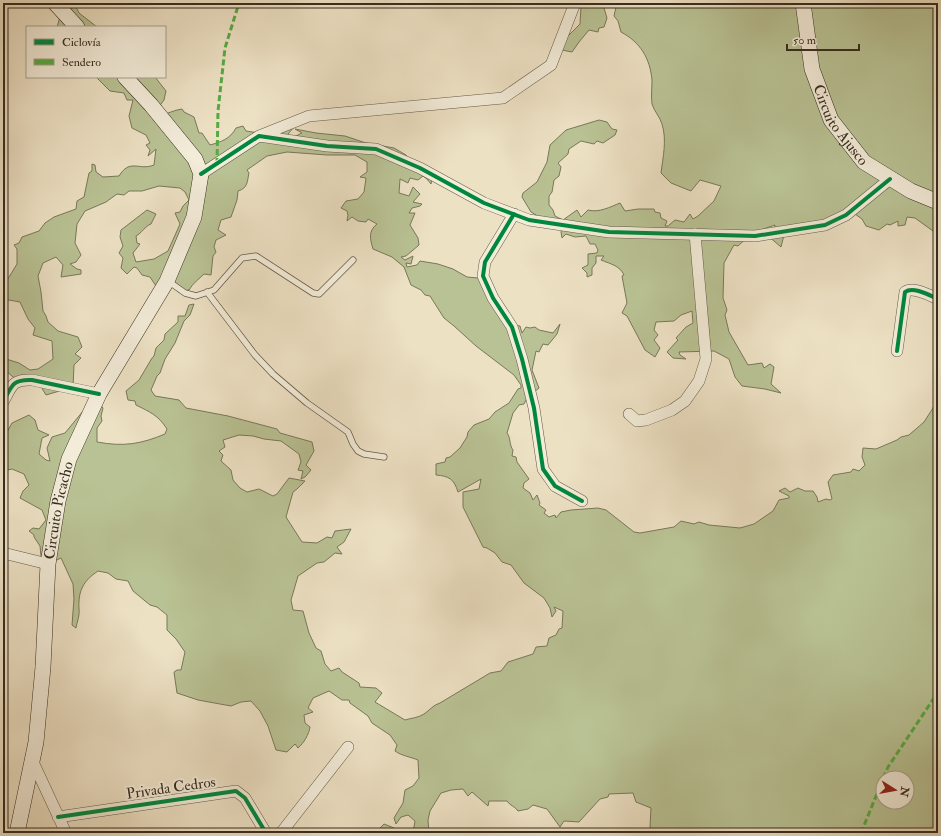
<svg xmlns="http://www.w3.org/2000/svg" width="941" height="836" font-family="'IM FELL Double Pica',serif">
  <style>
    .green { fill: #b9c294; stroke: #78785a; fill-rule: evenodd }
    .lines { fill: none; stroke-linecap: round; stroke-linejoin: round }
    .service-casing { stroke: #645a48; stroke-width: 7 }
    .minor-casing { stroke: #645a48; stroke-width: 12 }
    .secondary-casing { stroke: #372d1f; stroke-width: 16 }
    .service { stroke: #f3ecd9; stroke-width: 5.5 }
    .minor { stroke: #f3ecd9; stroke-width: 11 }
    .secondary { stroke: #f3ecd9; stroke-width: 15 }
    .quiet { stroke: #55ab43; stroke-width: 3; stroke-dasharray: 6 3; stroke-linecap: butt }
    .cycleway-casing { stroke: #f3ecd9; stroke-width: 6 }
    .cycleway { stroke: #00873e; stroke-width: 4 }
    .labels { text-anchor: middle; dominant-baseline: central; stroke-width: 4; stroke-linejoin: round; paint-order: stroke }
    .street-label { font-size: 15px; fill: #372d1f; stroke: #f3ecd9 }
  </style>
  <rect width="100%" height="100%" fill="#ede1c4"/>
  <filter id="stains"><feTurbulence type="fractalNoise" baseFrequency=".005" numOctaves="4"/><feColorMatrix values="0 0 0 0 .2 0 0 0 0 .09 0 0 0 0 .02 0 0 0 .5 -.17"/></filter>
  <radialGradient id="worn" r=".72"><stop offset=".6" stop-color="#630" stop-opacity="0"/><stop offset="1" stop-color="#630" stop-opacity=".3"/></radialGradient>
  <path class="green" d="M583,3H938V232L933,231L915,218L907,217L905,225L898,226V221L890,225L887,224L879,230L866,226L862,219L855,214L784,235L781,247L767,235L774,231L775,225L752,233L738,246L734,245L724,263L723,298L727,310L725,315L729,332L748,365L762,363L764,368L770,364L774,367L771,384L781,393L765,389L742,386L735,377L729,359L714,351L679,352L680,355L686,359L673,358L667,352L678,340L676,338L686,327L693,323L692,311L681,315L674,321L656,322L654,330L658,335L654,340L660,348L655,357L645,350L627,316L622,313L627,303L622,276L624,275C620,266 611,264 601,260L604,256H596V263L592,268V275L587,277V273L582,268L588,265V254L597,253L598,250L595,244H590L586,236L575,237L566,234L562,238L561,232L563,227L543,219L531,212L522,197L523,193L537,182L547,162L550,145L566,130L599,120L607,122L612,129L617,130L615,135L603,143L597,141L594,144L581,141L569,149L568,154L558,163L561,167L559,176L554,180L552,192L549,196V205L553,210L555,216L563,220L577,210L581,217L588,210C599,213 610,207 620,203L625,211L638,209H654L655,212L660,213L661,218L667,221L665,226H668L675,220L684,222L690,214L693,219L698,216L714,201L721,186L700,180L691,191L671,183L661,173C663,157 667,140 662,124C660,117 654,111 652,104C651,96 652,88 652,80C650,58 640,42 621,32L618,21L614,16L616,7L612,4L604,8L607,18L604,27L599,28L598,32L589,30L579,42L572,52L562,50L567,37L580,24L581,7Z
    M76,7L79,13L97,27H57L62,10Z
    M96,77H155L166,91L164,100L158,108L159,116C167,114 174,110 182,109L184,112L194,117L199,133H202L210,145C221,142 230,139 236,128L243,126L246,131L259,133L294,127L288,134L292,138L302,133L295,129L316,133L345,136L366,143L394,148L406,155L412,167L433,174L431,184L427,179L423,176L418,180L410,178L408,183L400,179L399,193L409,196L413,187L420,194L413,202L422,204L420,206L412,208L409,213H415L410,225L418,238L419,245L406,256L401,257L405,260L413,256L411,264L406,263L407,267L417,265L420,261L438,264L453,269L467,277L478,278L513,325L520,326L522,333L526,327L530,328L535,327L539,330L553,333L560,324L557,334L548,345L543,344L539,352L536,351L532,370L539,388L527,398L524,404L519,405L513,413L507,433C511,438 509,445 513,450L512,456L516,457L517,462L529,479L524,483L523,488L530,493L533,500L537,495L540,503L539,505L546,510L544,513L549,517L555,515L556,518L561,512L571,510L598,508L606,510L634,532L640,533L674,527L681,521L694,524L699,522L709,525L740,528L754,524L773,511L779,500L789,498V496L779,491L785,488L790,492L798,488L805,491H813L817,497L818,502L826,499L830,500L832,499L828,482L833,475L851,472L853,469L859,471L865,465L862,457L863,448L876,449L897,440L901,437L909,435L924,422L933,408L934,404L938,400V833H653L650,827L651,808L636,802L633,793L609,794L608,797L600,799L579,822L564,821L560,827L547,809L533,805L528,809L518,811C515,806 510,806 507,801H489L488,806L472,792L468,796L463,789L451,790L441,793L430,811L428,820L429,833H413L415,821L408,815L401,817L396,824L394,818L403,803L405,790L413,786L419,778L418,760C411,757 402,756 395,751L397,745L390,735L372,723L368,716L350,703L349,700H342L329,691L313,698L308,708L313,712L304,715L305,723L310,727C309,734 304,743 298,748L295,744L287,752L276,750L268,726L260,711L251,701L241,702L231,706L198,700L177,693L174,672L177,670H181L185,652L176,639L167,630V615L157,607L150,605L133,591L128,581L116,579L108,573L98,571C83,581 78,591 79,609C80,615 77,622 76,628L72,625L74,599L73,584L61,558L50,563L41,556L40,546L34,537V535L29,531L33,528L39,529L46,520L42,510L20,498L23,491L29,485L24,474L12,469L3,471V435L7,432L12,423L29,415L35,420L38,430L49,435L42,438L39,454L46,460L50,461L47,448L52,437L65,433L88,405L100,404L103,408L101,416L102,421L97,428V442C124,447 141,444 165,434L167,429C158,415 150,412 136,405L135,401L128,400L126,391L139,380L152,358L154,356L156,348L164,340L165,334L178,322V316H185L189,305L194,304L190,315L184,321L175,343L165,359L160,373L157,376L151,390L155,396L179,400L186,408L228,416L277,429L280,433L312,442L314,451L306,465L311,470L305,477L301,479L303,471L298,470L301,462L299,454L281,441L264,439L253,436L239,435L223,440L225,447L219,451L223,455L221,461L231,470L233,480L240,488L247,492L259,489L273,496L277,494L289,478L305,481L297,489L293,492L286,517L302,542L317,543L327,537L332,538L335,531L351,529L344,542L337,547L342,554L335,553L324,562L317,563L298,576L291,600L293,610L303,611L309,633L316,648L321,651L325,664L331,671L339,668L342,672L359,683L360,687L376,688L382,693L375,702L405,720C411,718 418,718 424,714C430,710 433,705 440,703L490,673L501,671L508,662L533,654L536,647L547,646L549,638L556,635L559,629L562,628L563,611L554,607L556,611L552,617L550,608L544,598L524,583L511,565L502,562L495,553L487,548L483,547L463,507V492L479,489L481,479L458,492C454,479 449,476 436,475V464L445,462L446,458L450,457L460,448L467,437L468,432L474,425L489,419L495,412L509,403L518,389L521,388V385L514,375L476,346L454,326L444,318L430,296L425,295L421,290L411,285L404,267L392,257L373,249C370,239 368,231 377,224L368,219L366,222L358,221L352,217L347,221L348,215L347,211L341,208L346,201L358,199L364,192L366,178L360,177L367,172V162L355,155H327L287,152L267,156L247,170L249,173C247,182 248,188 238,191L237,200L231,217L221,220L218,230L226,235L216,240L214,247L216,252L213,256L211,275L204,274C199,279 193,283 189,290L178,292V286H156L150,277L142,275L137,268L134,267L127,274L121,268L123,258L119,253L123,246L120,237L121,230L147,210L156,214L151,224C145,226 142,233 136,236L137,243L140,244L133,253L136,262L154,259L168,251L180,224L175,213L180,212L183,206L189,200L185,192L180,188L159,186L142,191H129L124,195L117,194L106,202L85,211L77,224L75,243L81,255L76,262L70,264L77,269L81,270V274L61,277L63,265L56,257L43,263L38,276L41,292L43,311L46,316L48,322L58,331L78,337L82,347L75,354L81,358L74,365L73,387L46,395L40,385L28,383L13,377L3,368V358L19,363L30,370L38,369L53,359L52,341L33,335L35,328L28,319L20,302L3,299L6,282L17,264V249L14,245L19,243L22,237L39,231L45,223L54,217L76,209L77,201L84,197L89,173L92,171V164L95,165L96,172L103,177L119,176C130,158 139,171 154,165L156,149L148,156L150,150L146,145L150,143L146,135L132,128L129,116L133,100H127L124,93L110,91ZM883,778H907V802H883Z
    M384,824L394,828L393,833H375Z"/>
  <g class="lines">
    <defs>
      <path id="service" d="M168,281L185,293L196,296L214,290L242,258L256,256L313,293L319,294L353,260
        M207,292L255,355L273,374L307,403L348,432L353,444L358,451L364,454L384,457"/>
      <path id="minor" d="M259,136L309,116L503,98L551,65L575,3
        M201,174L259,136L327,146L376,149L420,168L484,203L529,220L609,232L755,236L825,225L846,215L890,179
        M514,214L485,262L483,276L493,298L512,327L522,359L534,408L543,469L555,486L582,501
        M897,351L905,292C913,286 929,295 938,299
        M3,402C12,386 12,379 32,380L99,394
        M629,414L637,421L646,420L672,410L685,401L699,381L706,359L695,234
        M3,553L48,564
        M33,762L66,833
        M58,817L236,791L245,798L266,833
        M281,833L348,747"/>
      <g id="secondary">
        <path d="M55,3L77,27"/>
        <path id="s1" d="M803,3L812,69L831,120L864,162L911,191L938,202"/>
        <path id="s2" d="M17,833L36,742L43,667L48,564L58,501L69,459L99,394L167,281L194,217L201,174L195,159L151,105L125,77"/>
      </g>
    </defs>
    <use href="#service" class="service-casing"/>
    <use href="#minor" class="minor-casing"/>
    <use href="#secondary" class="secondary-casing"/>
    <use href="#service" class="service"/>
    <use href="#minor" class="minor"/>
    <use href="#secondary" class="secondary"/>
    <path class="quiet" d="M217,164L218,111L225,48L239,3
      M883,778L888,767L938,692
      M861,833L883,779"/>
    <defs>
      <path id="cycleway" d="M201,174L259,136L327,146L376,149L420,168L484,203L529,220L609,232L755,236L825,225L846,215L890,179
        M514,214L485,262L483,276L493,298L512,327L522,359L534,408L543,469L555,486L582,501
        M897,351L905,292C913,286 929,295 938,299
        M3,402C12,386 12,379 32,380L99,394
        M58,817L236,791L245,798L266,833"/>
    </defs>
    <use href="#cycleway" class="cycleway-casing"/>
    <use href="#cycleway" class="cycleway"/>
  </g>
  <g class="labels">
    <g class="street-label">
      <text stroke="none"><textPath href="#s1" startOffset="130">Circuito Ajusco</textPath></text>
      <text stroke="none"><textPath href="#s2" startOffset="326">Circuito Picacho</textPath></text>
      <text transform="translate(171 788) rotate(-8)">Privada Cedros</text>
    </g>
  </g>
  <rect width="941" height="836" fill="none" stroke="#ede1c4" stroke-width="16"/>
  <rect x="4" y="4" width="933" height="828" fill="none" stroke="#372d1f" stroke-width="2"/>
  <rect x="8" y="8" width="925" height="820" fill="none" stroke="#372d1f"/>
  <rect x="26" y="26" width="140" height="52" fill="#f3ecd9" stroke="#a8a08f"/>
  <rect x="34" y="39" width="20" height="6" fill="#00873e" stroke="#a8a08f"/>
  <text x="62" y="46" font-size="12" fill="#372d1f">Ciclovía</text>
  <rect x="34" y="59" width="20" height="6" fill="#55ab43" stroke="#a8a08f"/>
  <text x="62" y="66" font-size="12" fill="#372d1f">Sendero</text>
  <g transform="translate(895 790) rotate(101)"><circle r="19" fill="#f3ecd9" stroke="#a8a08f"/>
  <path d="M0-3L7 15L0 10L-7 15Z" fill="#8f2418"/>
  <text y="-6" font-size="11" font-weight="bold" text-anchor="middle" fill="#372d1f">N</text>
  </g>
  <path d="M787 44v6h72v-6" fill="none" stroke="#372d1f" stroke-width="2"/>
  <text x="793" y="44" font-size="12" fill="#372d1f" stroke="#f3ecd9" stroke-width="3" paint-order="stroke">50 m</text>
  <rect width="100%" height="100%" filter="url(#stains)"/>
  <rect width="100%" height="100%" fill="url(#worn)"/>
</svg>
